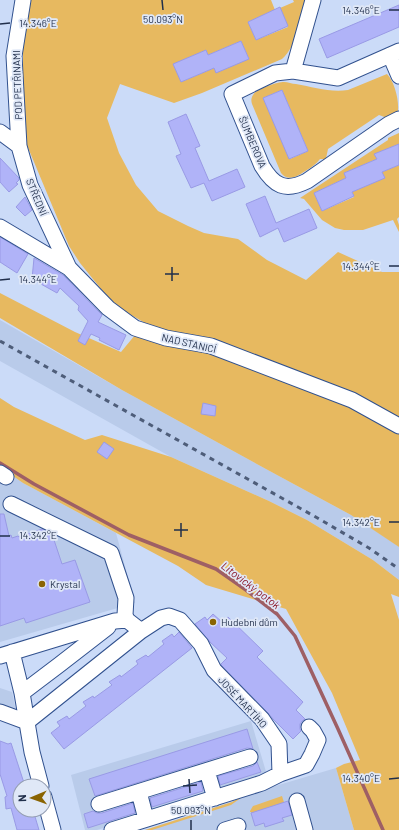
<svg xmlns="http://www.w3.org/2000/svg" width="399" height="830" font-family="Barlow,sans-serif">
  <style>
    .built { fill: #b9cbea }
    .green { fill: #e7b960; fill-rule: evenodd }
    .lines { fill: none; stroke-linecap: round; stroke-linejoin: round }
    .stream { stroke: #9e5f65; stroke-width: 3.5 }
    .building { fill: #b0b3f8; stroke: #999ae5 }
    .minor-casing { stroke: #31518e; stroke-width: 17 }
    .minor { stroke: #fff; stroke-width: 15 }
    .rail { stroke: #4e5d79; stroke-width: 3; stroke-dasharray: 5 5; stroke-linecap: butt }
    .ticks { fill: none; stroke: #212f4b; stroke-width: 1.5 }
    .poi-dot { fill: #8a6402; stroke: #e0e8f7; stroke-width: 1.5 }
    .labels { text-anchor: middle; dominant-baseline: central; stroke-width: 3.5; stroke-linejoin: round; paint-order: stroke }
    .street-label { font-size: 10px; fill: #212f4b; stroke: #e0e8f7 }
    .poi-label { font-size: 10px; fill: #212f4b; stroke: #e0e8f7; text-anchor: start }
    .water-label { font-size: 11px; font-style: italic; fill: #860b1c; stroke: #e0e8f7 }
    .ticks-label { font-size: 10px; text-anchor: middle; fill: #212f4b; stroke: #e0e8f7; stroke-width: 3.5; stroke-linejoin: round; paint-order: stroke }
  </style>
  <rect width="100%" height="100%" fill="#cbdbf8"/>
  <path class="built" d="M0,320L122,390L277,475L351,515L394,543L399,547V580L373,560L307,520L269,501L171,457L0,361Z
    M0,467L23,483L116,533L135,603L0,642Z
    M0,688L12,692L16,711L0,705Z
    M251,721L267,775L97,830H85L71,775Z
    M336,768L354,830H145L232,802L245,795Z"/>
  <path class="green" d="M27,0H271L275,10L248,22L256,40L288,27L280,8L294,2L293,0H306C301,18 297,46 282,59L202,93L174,103L120,84L107,118L119,153L136,185L158,211L188,226L204,233L238,239L267,260L306,280L338,252L382,272H399V547L351,515L277,475L122,390L0,318V293L75,332L121,352L145,323L114,305L80,263L69,246L24,138L23,81V38ZM241,41L249,59L214,68L181,82L174,64L206,50L208,55Z
    M387,74C394,81 399,99 398,110C397,114 393,116 390,119L379,115L328,149L325,163L323,159H320C316,164 312,167 307,170C299,175 289,183 281,173L252,104C251,101 251,98 253,95C256,89 277,82 284,82C288,82 292,84 296,84C313,87 331,93 348,90ZM282,90L308,151L290,159L263,98Z
    M399,133V144L375,154L377,159L344,173L346,178L314,193L322,211L354,197L352,192L382,172L399,165V217L397,219L399,225V232L393,220L363,230H344L335,228L322,220L304,199L300,198L388,140V138Z
    M0,398L14,407L85,440L102,435L171,457L269,501L307,520L373,560L399,580V597L391,594L399,620V830H354L336,768L344,764L360,760L332,693L286,609L206,585L178,566L23,483L0,467Z
    M245,795L231,805L152,830H145L232,802Z
    M282,796L287,812L255,823L251,812H250V811L253,806Z"/>
  <g class="lines">
    <path class="stream" d="M0,463L34,484L129,535L216,569L246,590L277,614L295,636L338,729L383,830"/>
  </g>
  <path class="building" d="M399,5V27L327,58L319,39Z
    M280,7L288,26L256,40L248,22Z
    M241,41L249,59L216,73L214,68L181,82L173,64L206,50L208,55Z
    M282,90L308,151L289,159L263,98Z
    M186,114L200,146L195,148L209,181L237,169L245,187L212,201L204,183L191,188L176,156L181,154L168,122Z
    M399,144V165L382,172L385,178L352,192L354,196L322,211L314,193L346,178L344,173L377,159L374,154Z
    M0,158L19,178V180L16,183L18,184L9,192L0,182Z
    M265,196L276,223L309,209L317,228L284,242L278,228L260,237L246,204Z
    M25,197L32,210L25,216L16,207Z
    M0,237L28,254L17,273L0,262Z
    M34,258L63,275L102,315L98,322L126,335L119,350L99,340L100,338L91,334L85,345L78,341L88,321L78,310L79,306L60,288L57,293L32,279Z
    M203,403L216,406L215,416L201,414Z
    M104,442L114,449L107,459L97,452Z
    M0,514H4L9,536L11,535L12,538L18,536L19,537L42,529L52,534L62,564L75,560L90,602L26,623L24,618L0,626Z
    M213,614L222,622L228,617L263,651L257,657L303,702L296,710L305,719L302,721L300,724V729L301,731L293,739L273,719L268,713L221,665V664L227,658L210,642L195,624L205,617L207,620Z
    M179,632L192,648L64,749L51,733L60,726L57,722L67,716L69,719L86,706L83,702L93,696L94,698L112,685L109,682L120,675L121,677L138,664L136,661L146,655L148,657L164,644L162,641L172,634L174,637Z
    M247,729L253,749L247,748L95,796L89,779Z
    M0,741L8,744L11,743L25,786H20V810H33L39,830H17L11,808L6,809L5,797L7,796L0,774Z
    M257,762L261,772L220,785L218,776L253,766Z
    M201,782L203,791L152,807L150,798Z
    M288,801L292,815L282,818L284,821L265,827L264,823L255,826L251,813Z
    M133,803L135,813L88,828L84,814L93,811L97,813H102Z"/>
  <g class="lines">
    <defs>
      <path id="minor" d="M23,0L14,56L19,146L30,185L69,268
        M399,51L338,78L293,71L275,73L232,94L262,166C274,186 285,192 307,181L389,124L399,119
        M390,55L399,76
        M293,71L313,0
        M0,132L19,146
        M0,227L69,268L108,308L135,328L166,338L211,346L352,400L399,426
        M0,473L6,477
        M11,504L111,553L126,598L125,615L127,620
        M12,652L22,693L32,752L41,786
        M0,656L115,621L127,620L141,631L161,618L169,616L180,620L201,644L214,670L262,719L279,744L280,774L262,783L112,830
        M22,693L59,665L108,627
        M0,712L27,722L141,631
        M207,771L215,798
        M280,774L306,765L312,754L318,740L313,731L309,727
        M139,792L146,819
        M44,797L53,830
        M297,801L305,830
        M99,804L250,757
        M225,830L238,826"/>
    </defs>
    <use href="#minor" class="minor-casing"/>
    <use href="#minor" class="minor"/>
    <path class="rail" d="M0,341L314,516L369,548L399,569"/>
  </g>
  <path class="ticks" d="M162,0L163,10M389,10H399M0,24L10,23M389,266H399M172,267V281M165,274H179M0,280L10,279M389,522H399M181,523V537M174,530H188M0,536H10M189,779L190,793M389,779L399,778M183,786L197,785M191,820V830"/>
  <g class="poi-dot">
    <circle cx="42" cy="584" r="4"/>
    <circle cx="213" cy="622" r="4"/>
  </g>
  <g class="labels">
    <g class="street-label">
      <text transform="translate(17 85) rotate(-92)">POD PETŘINAMI</text>
      <text transform="translate(253 142) rotate(67)">ŠUMBEROVA</text>
      <text transform="translate(37 197) rotate(67)">STŘEDNÍ</text>
      <text transform="translate(189 343) rotate(13)">NAD STANICÍ</text>
      <text transform="translate(243 702) rotate(47)">JOSÉ MARTÍHO</text>
    </g>
    <g class="poi-label">
      <text x="50" y="584">Krystal</text>
      <text x="221" y="622">Hudební dům</text>
    </g>
    <g class="water-label">
      <text transform="translate(251 585) rotate(37)">Litovický potok</text>
    </g>
  </g>
  <g class="ticks-label">
    <text x="361" y="14">14.346°E</text>
    <text x="163" y="23">50.093°N</text>
    <text x="38" y="27">14.346°E</text>
    <text x="361" y="270">14.344°E</text>
    <text x="38" y="283">14.344°E</text>
    <text x="361" y="526">14.342°E</text>
    <text x="38" y="539">14.342°E</text>
    <text x="361" y="782">14.340°E</text>
    <text x="191" y="814">50.093°N</text>
  </g>
  <g transform="translate(32 798) rotate(268)"><circle r="19" fill="#e0e8f7" stroke="#949eb2"/>
  <path d="M0-3L7 15L0 10L-7 15Z" fill="#8a6402"/>
  <text y="-6" font-size="11" font-weight="bold" text-anchor="middle" fill="#212f4b">N</text>
  </g>
</svg>
